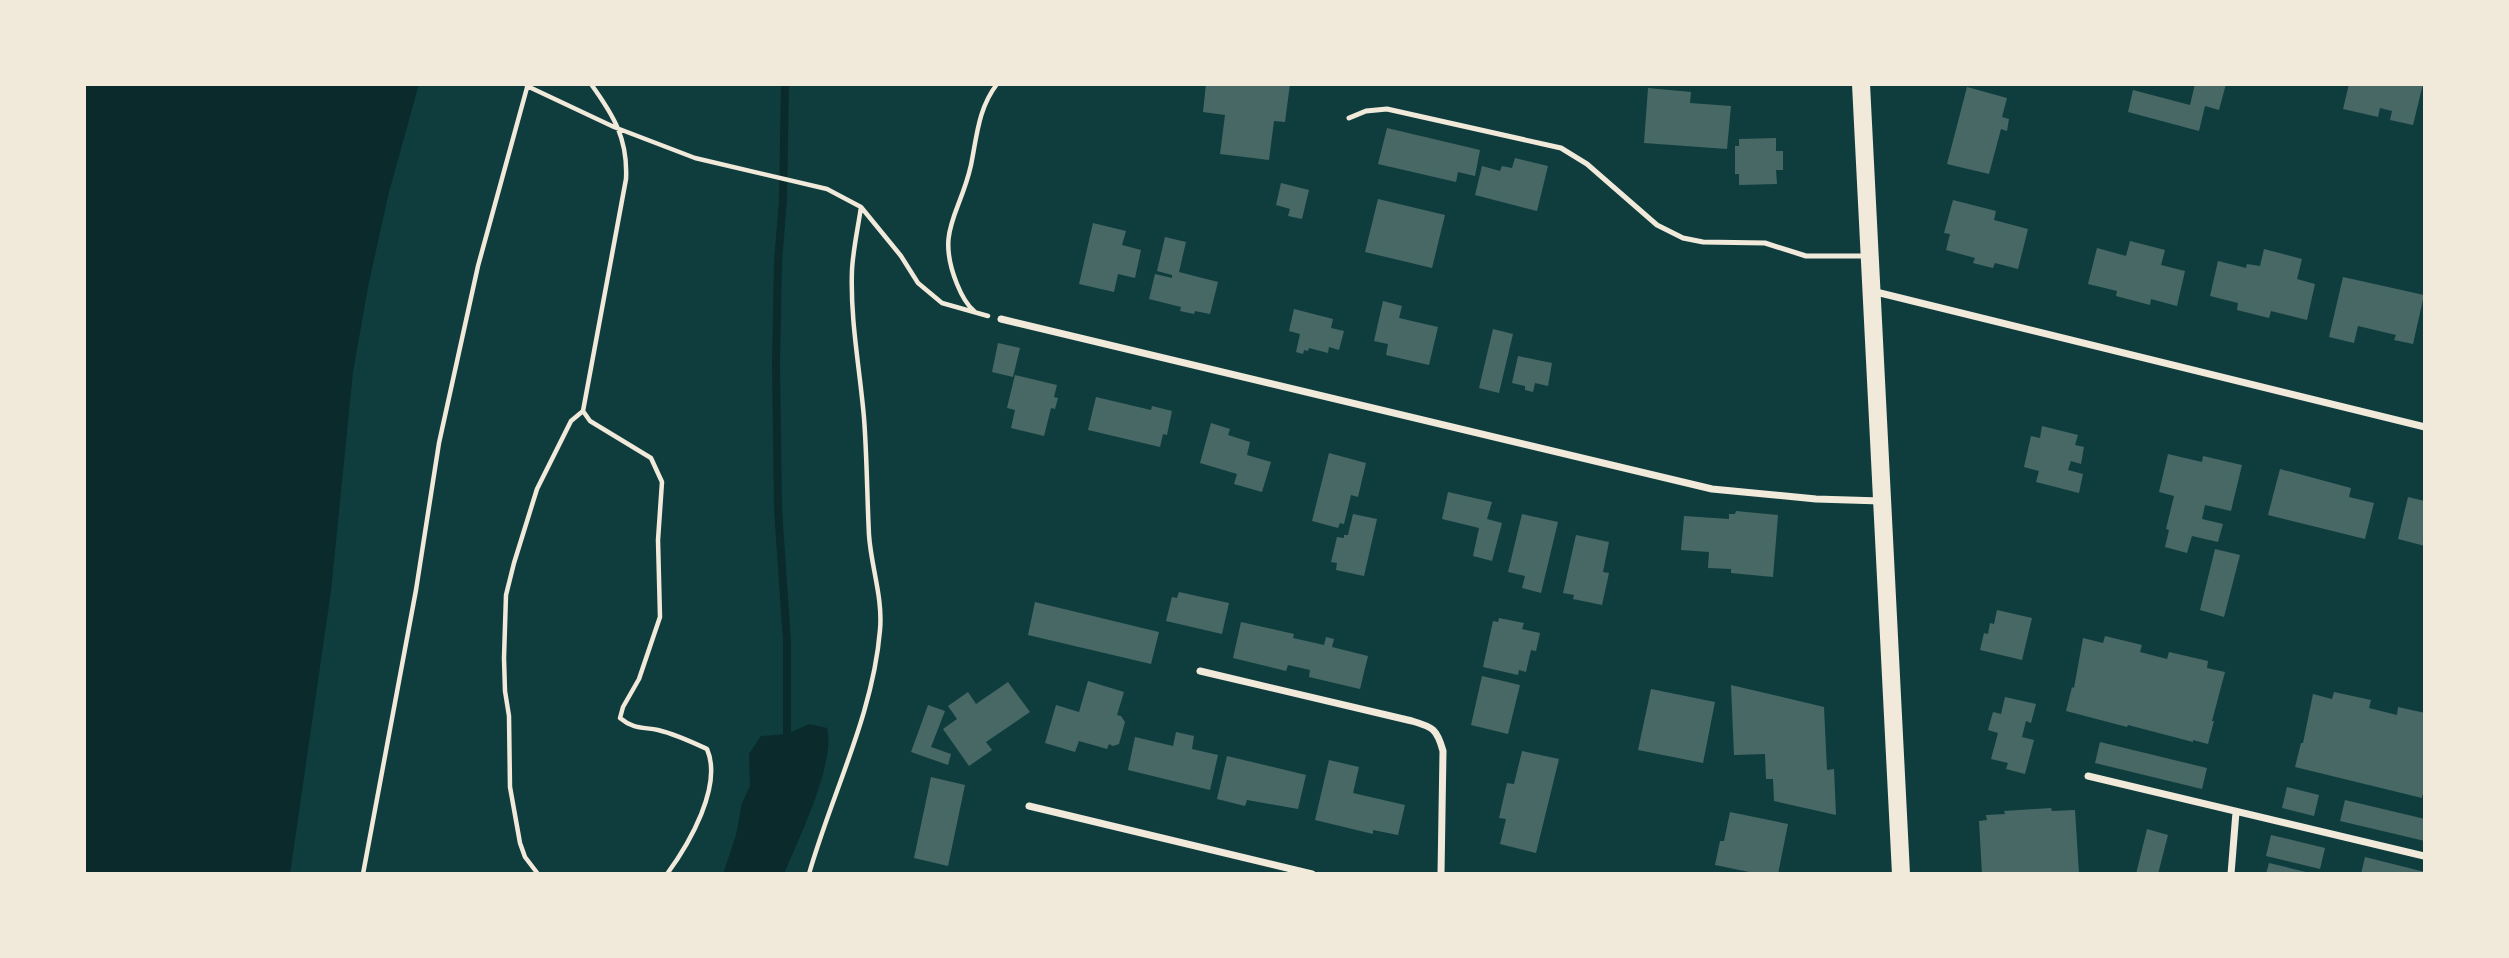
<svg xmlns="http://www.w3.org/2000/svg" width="2509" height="958" font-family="Lora,serif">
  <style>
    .water { fill: #0a2a2b }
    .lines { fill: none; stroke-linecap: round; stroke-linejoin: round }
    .stream { stroke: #0a2a2b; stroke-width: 8 }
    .building { fill: #486865 }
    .path { stroke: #f1e9da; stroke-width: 4.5 }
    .service { stroke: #f1e9da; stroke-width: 5 }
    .minor { stroke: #f1e9da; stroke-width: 7 }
    .primary { stroke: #f1e9da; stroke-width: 18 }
  </style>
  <rect width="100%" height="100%" fill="#0f3d3e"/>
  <path class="water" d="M84,84H419L389,192L368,287L353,372L331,591L290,874H84Z
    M809,724L827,728C836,763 798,840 784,874H723L736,835L742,803L750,786L749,754L761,736L787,734Z"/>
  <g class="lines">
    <path class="stream" d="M785,84L783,200L778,262L776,363L778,509L787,642V734"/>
  </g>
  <path class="building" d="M1206,84H1290L1285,122L1274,121L1269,160L1220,154L1225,115L1203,112Z
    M2195,84H2226L2219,110L2205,106L2199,131L2128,112L2133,90L2190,105Z
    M2349,84H2423L2413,125L2390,120L2392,111L2380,108L2378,117L2343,109Z
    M1967,87L2007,98L2002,117L2009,119L2007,131L2001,129L1989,174L1947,164Z
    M1648,88L1691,92L1690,103L1731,106L1727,149L1644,143Z
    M1387,128L1480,150L1475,176L1458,172L1456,182L1378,164Z
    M1776,138V151H1783V170H1776L1777,184L1739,185V174H1735V146H1739V139Z
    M1515,158L1548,166L1537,211L1475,195L1482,166L1500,171L1502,166L1512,168Z
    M1281,183L1309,190L1302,219L1288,216L1290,209L1276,205Z
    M1378,199L1445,215L1432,268L1365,252Z
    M1953,200L1996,211L1994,220L2028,229L2018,269L1995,263L1993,268L1973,263L1975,258L1946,250L1950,234L1944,233Z
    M1093,223L1126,231L1122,245L1141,250L1135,278L1118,274L1114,292L1079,284Z
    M1165,237L1186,242L1179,272L1218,282L1210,314L1195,311L1194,314L1180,311L1181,307L1149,299L1155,274L1172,278V275L1157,271Z
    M2130,241L2165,250L2161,265L2185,271L2177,306L2151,299L2150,305L2116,296L2117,291L2088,284L2097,248L2126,256Z
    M2264,249L2302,259L2297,279L2315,284L2307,320L2271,311L2269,318L2237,310L2238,303L2210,296L2218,261L2246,268L2247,264L2260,266Z
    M2343,277L2424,295L2413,344L2394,340L2396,335L2358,326L2354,343L2329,337Z
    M1383,301L1402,306L1399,318L1438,327L1429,365L1386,355L1388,344L1374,341Z
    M1294,309L1333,319L1331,328L1344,331L1339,350L1329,347L1328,353L1309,348L1308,351L1304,350L1303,354L1296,352L1300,334L1289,331Z
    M1493,329L1513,334L1499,393L1479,388Z
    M998,343L1020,348L1013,377L992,372Z
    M1518,356L1552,363L1548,386L1535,383L1533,392L1525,390V386L1512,383Z
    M1015,375L1057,385L1054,397L1058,398L1055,409L1051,408L1044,436L1011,428L1015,410L1007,408Z
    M1096,397L1151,410L1152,406L1172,411L1167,435L1163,434L1160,447L1088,430Z
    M1211,423L1230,429L1228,435L1250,442L1247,455L1271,462L1262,492L1234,484L1237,474L1200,463Z
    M2042,426L2078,435L2075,445L2084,447L2081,464L2071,461L2068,470L2083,474L2079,493L2036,482L2039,471L2024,467L2031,436L2040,438Z
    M1329,453L1366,463L1358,497L1351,495L1344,524L1340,523L1338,528L1312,521Z
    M2168,454L2202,462L2203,456L2242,465L2231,511L2205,505L2202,519L2223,524L2218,542L2192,536L2187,553L2165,547L2169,530L2166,529L2174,496L2159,492Z
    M2280,469L2351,488L2349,497L2374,503L2365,539L2268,515Z
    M1448,492L1492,502L1487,519L1502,523L1492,561L1473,556L1479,528L1442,519Z
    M2408,497L2425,501V546L2398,539Z
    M1736,511L1778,515L1773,577L1731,573V569L1708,568L1709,552L1681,550L1684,516L1729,519V514H1735Z
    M1353,514L1377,519L1364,576L1336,570L1337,563L1331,562L1337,537L1344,538V535H1348Z
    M1522,514L1558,522L1541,593L1522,588L1525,576L1508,572Z
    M1576,535L1609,542L1603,572L1609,573L1602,605L1573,599L1574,595L1563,593Z
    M2215,549L2240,555L2224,617L2200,610Z
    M1179,592L1229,603L1222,634L1166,621L1172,597L1177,598Z
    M1035,602L1159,632L1151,664L1028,635Z
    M1997,610L2032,618L2022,660L1980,650L1984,633L1988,634L1990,623L1994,624Z
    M1499,618L1524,623L1522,629L1540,633L1536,651L1531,650L1526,672L1519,670L1518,675L1483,667L1493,621L1498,622Z
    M1241,622L1294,634L1293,638L1324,645L1326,637L1334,639L1332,647L1368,656L1360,689L1309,677L1310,670L1288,665L1286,671L1233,658Z
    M2105,636L2142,645L2140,652L2167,659L2169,652L2208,661L2207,668L2225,672L2212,721H2214L2208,744L2193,740V742L2128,725L2127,727L2066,711L2072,687L2074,688L2083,638L2103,643Z
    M1482,676L1520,685L1508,734L1471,725Z
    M1088,681L1124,692L1117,715L1121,716L1125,722L1119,744L1113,746L1109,744L1107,749L1079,741L1075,752L1045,743L1056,705L1079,712Z
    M1008,682L1030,712L986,742L992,750L969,766L943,729L957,719L948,706L968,692L976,704Z
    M1731,685L1824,707L1827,770L1834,769L1836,815L1774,801L1773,779H1766L1765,754L1734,755Z
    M1651,689L1715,702L1703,763L1638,750Z
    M2334,692L2371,700L2369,708L2397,715L2398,707L2425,713V796L2422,795V798L2295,767L2301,743H2303L2313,694L2332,699Z
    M2005,697L2036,704L2031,723L2026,721L2022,737L2034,740L2025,774L2006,769L2008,763L1991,759L1998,733L1988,730L1993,712L2001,714Z
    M928,705L945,711L931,747L951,754L948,765L911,752Z
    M1176,732L1194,736L1192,749L1218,755L1210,790L1128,770L1135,737L1173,746Z
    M2100,742L2207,768L2202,789L2095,763Z
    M1522,751L1559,759L1536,853L1500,844L1506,819L1499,818L1507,783L1514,784Z
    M1227,756L1306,775L1298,809L1247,800L1245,806L1217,799Z
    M1329,760L1359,767L1353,793L1405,805L1398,835L1373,830V834L1315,820Z
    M931,777L965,785L948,866L914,858Z
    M2287,787L2319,795L2314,816L2282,808Z
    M2345,800L2425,819V841L2340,821Z
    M2051,808L2052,811L2075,810L2079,874H1982L1979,821L1987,820L1986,815L2005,814L2004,811Z
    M1730,812L1788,824L1778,874H1759L1715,865L1720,841H1724Z
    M2147,829L2168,835L2158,874H2136Z
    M2271,835L2325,848L2320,869L2266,856Z
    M2365,857L2425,872V874H2361Z
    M2269,863L2306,872V874H2266Z"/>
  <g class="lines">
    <path class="path" d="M591,84C614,116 628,139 626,179L583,411L590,421L651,458L662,482L658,540L660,617L639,679L623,707L620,718C633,729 643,727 658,730C675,734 692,742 707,749C723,786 689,844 667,874
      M527,86L614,127L695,158L827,189L861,207L901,256L918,283L942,303L988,316
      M974,311C966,304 961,294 957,284C935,230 960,215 971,165C977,136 978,109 997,84
      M363,874L416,590L439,443L478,266L528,84
      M538,874L525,857L520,843L510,787L509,716L505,691L504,658L506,595L514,563L537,489L571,421L583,411
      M809,874C832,793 873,715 880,630C883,598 871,566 869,535C867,496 867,457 864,418C860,370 850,320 852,270C853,250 858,228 861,207"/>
    <path class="service" d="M1349,118L1366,111L1387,109L1561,148L1587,164L1657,225L1683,238L1703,242L1765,243L1806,256H1866"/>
    <path class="minor" d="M1872,291L2425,427
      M1001,319L1712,489L1816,499L1881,501
      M1200,671L1412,721C1433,727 1437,729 1443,751L1441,874
      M2088,776L2424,856
      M1029,806L1312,874
      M2231,874L2236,812"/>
    <path class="primary" d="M1861,84L1901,874"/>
  </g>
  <rect width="2509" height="958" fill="none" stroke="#f1e9da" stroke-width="172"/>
</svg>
